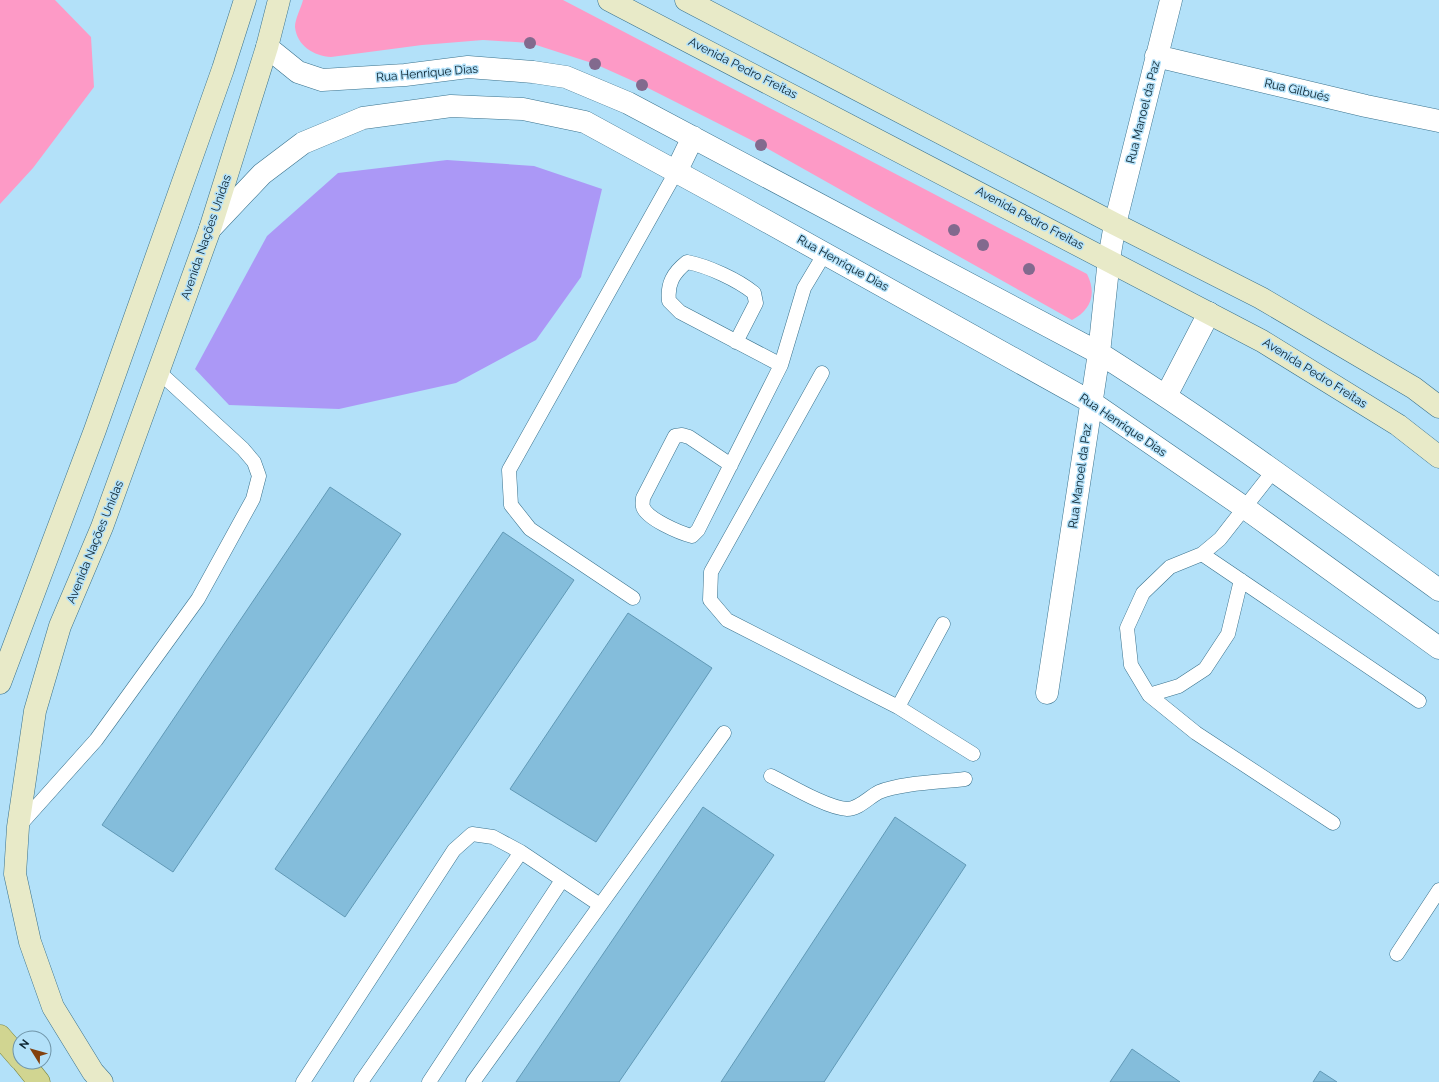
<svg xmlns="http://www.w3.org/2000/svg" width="1439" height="1082" font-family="Raleway,sans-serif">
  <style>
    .green { fill: #fd9ac6 }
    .water { fill: #ab98f6 }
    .building { fill: #84bddb; stroke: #6199b6 }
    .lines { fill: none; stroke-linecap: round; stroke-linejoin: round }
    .lane-casing { stroke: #3a728d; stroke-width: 15 }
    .street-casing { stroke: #3a728d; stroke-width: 23 }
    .secondary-casing { stroke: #3a728d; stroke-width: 23 }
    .primary-casing { stroke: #79843f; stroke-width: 23 }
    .lane { stroke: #fff; stroke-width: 14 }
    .street { stroke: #fff; stroke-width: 22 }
    .secondary { stroke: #e8eac8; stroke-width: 22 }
    .primary { stroke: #d1d591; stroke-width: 22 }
    .tree { fill: #826a8e }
    .labels { text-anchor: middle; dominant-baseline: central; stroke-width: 3; stroke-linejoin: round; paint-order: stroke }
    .street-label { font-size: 12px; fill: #0c232f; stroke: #b3e1f9 }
  </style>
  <rect width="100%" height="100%" fill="#b3e1f9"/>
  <path class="green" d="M0,0H55L91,37L94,87L33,168L0,204Z
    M303,0H563L1087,274C1097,294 1091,310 1072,320L761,145L642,85L595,64L530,43L483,40L422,45L331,57C314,56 297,46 295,27C295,19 301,8 303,0Z"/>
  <path class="water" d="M447,160L534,166L602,189L581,277L536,340L456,383L339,409L229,405L195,369L267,236L338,173Z"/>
  <path class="building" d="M330,487L401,534L173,872L102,825Z
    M503,532L574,580L345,917L275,869Z
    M628,613L712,668L596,842L510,789Z
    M703,807L774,855L619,1082H516Z
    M895,817L966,865L824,1082H721Z
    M1132,1049L1180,1082H1110Z
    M1320,1071L1337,1082H1313Z"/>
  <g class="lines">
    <defs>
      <path id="lane" d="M736,342L756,303L754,293C738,280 708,266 687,262C673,273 667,284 669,301L680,312L781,365
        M822,373L711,572L710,600L727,620L898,707
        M731,465L689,437L682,435L675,436L643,498C643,501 642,505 643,507C647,519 680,533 692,536L698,530L781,365L804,288L825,253
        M1274,470L1220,539L1202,554L1170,567L1143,593L1127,628L1131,665L1149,695L1196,733L1333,823
        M1202,554L1419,701
        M633,598L530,529L511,505L509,470L676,172
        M943,624L898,707L973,754
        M1149,695L1179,686L1205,669L1228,634L1241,580
        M771,776C789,785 827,808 847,809C859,809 869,797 879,792C901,783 940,782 965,779
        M19,826L96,740L198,599L253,499L259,476L254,462L243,449L159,372
        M1397,954L1439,890
        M303,1082L454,850L472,834L493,837L521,852L600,905
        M361,1082L521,852
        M429,1082L562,880
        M473,1082L724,733"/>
      <path id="street" d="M267,47L298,72L322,80L405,75L468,67L533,72L566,77L628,103L1099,353C1216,427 1327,509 1439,590
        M1156,56L1366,106L1439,121
        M676,172L693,137
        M210,229L262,174L303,143L363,118L451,106L523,109L585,122L741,207L1091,402L1245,508L1439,648
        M1166,396L1209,313
        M1047,693L1099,353L1109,259L1115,224L1171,0"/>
      <path id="secondary" d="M609,0L1262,341L1398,425L1439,457
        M686,0L1115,224L1261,298L1414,388L1439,407
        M0,683L95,430L223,69L245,0
        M102,1082L93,1072L53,1007L30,942L15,874L18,827L35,711L60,626L102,527L210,229L267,47L279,0"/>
      <path id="primary" d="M0,1036L20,1059
        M23,1062L39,1082"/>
    </defs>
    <use href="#lane" class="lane-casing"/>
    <use href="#street" class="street-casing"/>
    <use href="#secondary" class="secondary-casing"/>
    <use href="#primary" class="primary-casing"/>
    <use href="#lane" class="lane"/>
    <use href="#street" class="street"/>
    <use href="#secondary" class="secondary"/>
    <use href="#primary" class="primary"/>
  </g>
  <g class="tree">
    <circle cx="530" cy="43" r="6"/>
    <circle cx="595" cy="64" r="6"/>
    <circle cx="642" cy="85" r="6"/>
    <circle cx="761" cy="145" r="6"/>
    <circle cx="954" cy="230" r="6"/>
    <circle cx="983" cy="245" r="6"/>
    <circle cx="1029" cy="269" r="6"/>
  </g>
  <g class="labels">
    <g class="street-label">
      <text transform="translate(743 68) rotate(27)">Avenida Pedro Freitas</text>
      <text transform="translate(427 73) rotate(-5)">Rua Henrique Dias</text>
      <text transform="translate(1297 90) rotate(13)">Rua Gilbués</text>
      <text transform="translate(1143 112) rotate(-76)">Rua Manoel da Paz</text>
      <text transform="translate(1030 218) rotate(28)">Avenida Pedro Freitas</text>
      <text transform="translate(206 237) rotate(-71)">Avenida Nações Unidas</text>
      <text transform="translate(843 263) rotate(29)">Rua Henrique Dias</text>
      <text transform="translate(1315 373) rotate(32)">Avenida Pedro Freitas</text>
      <text transform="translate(1123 425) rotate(34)">Rua Henrique Dias</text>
      <text transform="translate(1080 476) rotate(-82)">Rua Manoel da Paz</text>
      <text transform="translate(95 542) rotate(-68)">Avenida Nações Unidas</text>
    </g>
  </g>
  <g transform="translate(32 1050) rotate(307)"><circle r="19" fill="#b3e1f9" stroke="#7095a8"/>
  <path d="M0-3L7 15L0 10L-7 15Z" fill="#83410e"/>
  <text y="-6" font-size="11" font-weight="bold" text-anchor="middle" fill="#0c232f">N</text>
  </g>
</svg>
